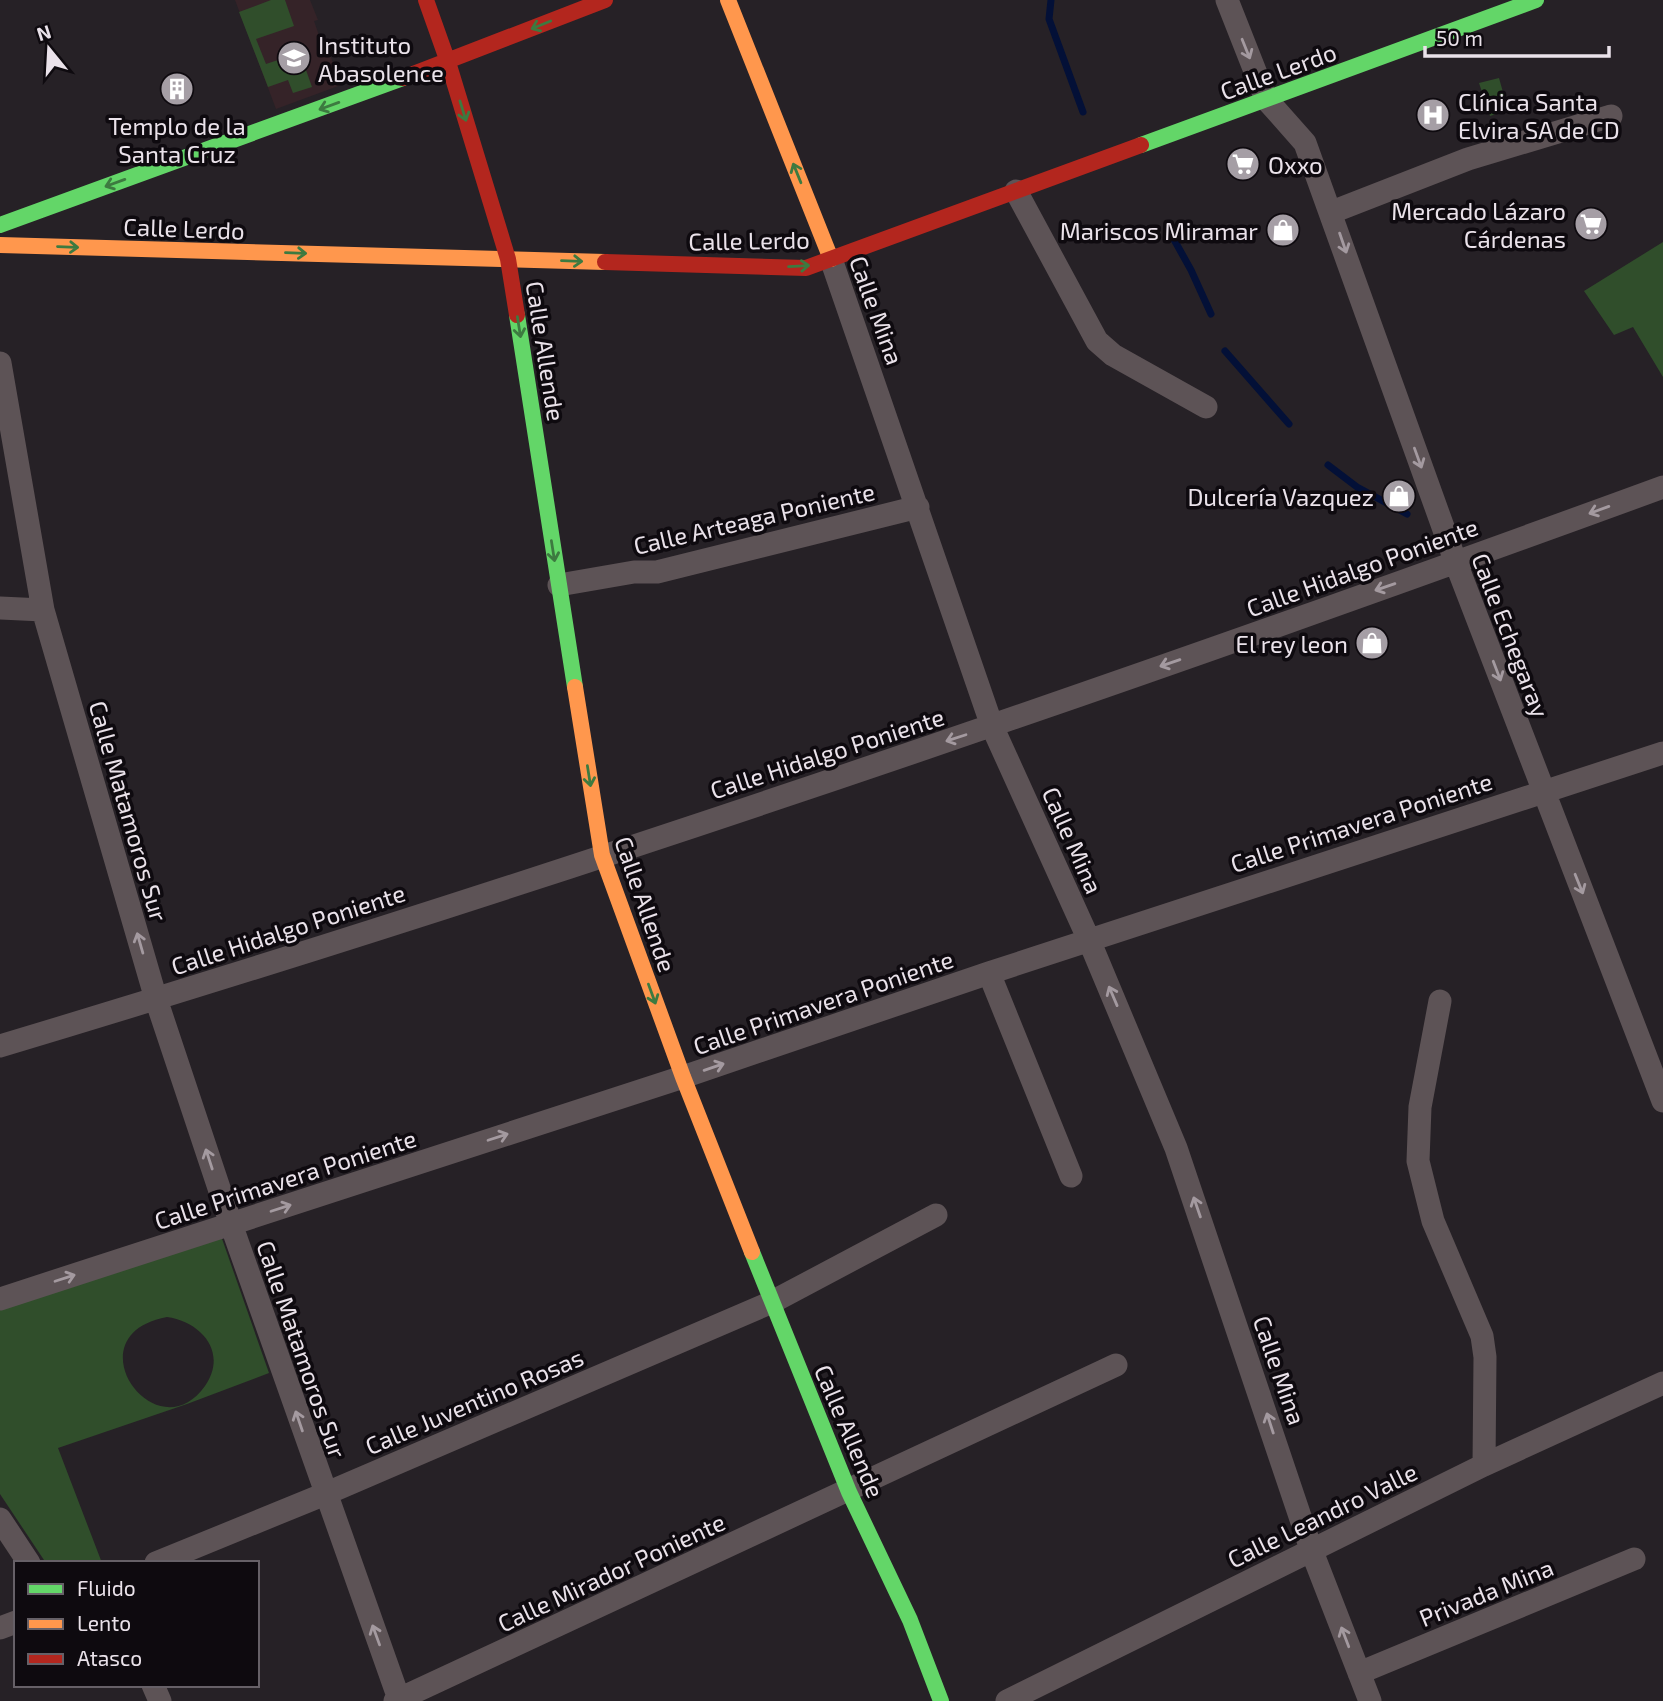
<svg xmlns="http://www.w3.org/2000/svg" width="1663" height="1701" font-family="'Exo 2',sans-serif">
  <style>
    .education { fill: #352328 }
    .green { fill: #304e2b; fill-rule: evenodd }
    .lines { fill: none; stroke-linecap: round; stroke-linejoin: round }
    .stream { stroke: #031037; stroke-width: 7 }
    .street { stroke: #5d5356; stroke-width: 23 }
    .fast { stroke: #63d668; stroke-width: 16 }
    .slow { stroke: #ff974d; stroke-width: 16 }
    .jam { stroke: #b3261e; stroke-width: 16 }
    .oneway { stroke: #3d7a40 }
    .oneway2 { stroke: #a49aa0 }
    .labels { text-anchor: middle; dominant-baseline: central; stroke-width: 7; stroke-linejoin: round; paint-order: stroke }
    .poi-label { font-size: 24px; fill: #eae2ea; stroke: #0e0a0f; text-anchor: end }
    .street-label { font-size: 24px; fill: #eae2ea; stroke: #0e0a0f }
  </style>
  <rect width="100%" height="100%" fill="#262126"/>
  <path class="education" d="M235,0H310L318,20L314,21L321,41H325L341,85L276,109Z"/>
  <path class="green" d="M271,0H285L294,26L256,39L266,64L302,52L304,54L301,56L312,87L293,93L288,80L268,87L239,12Z
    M1499,78L1508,110L1490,116L1479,83Z
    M1663,242V377L1633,327L1614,335L1584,291Z
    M220,1233L269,1373L187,1404L58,1448L102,1563H46L0,1494V1310ZM167,1317C202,1322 228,1353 205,1386C156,1455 70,1335 167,1317Z"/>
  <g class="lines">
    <path class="stream" d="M1051,0L1049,19L1083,112
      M1167,227L1191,270L1211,314
      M1225,351L1289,424
      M1328,465L1357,487L1407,514"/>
    <path class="street" d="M1227,0L1266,99L1305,143L1456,563L1663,1101
      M1016,191L1097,341L1113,355L1206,407
      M1332,212L1468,159L1611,116
      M831,259L992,726L1089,940L1176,1148L1311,1549L1370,1701
      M0,363L43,610L156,999L231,1224L399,1699
      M559,585L634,572H657L918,507
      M0,608L43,610
      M989,973L1071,1176
      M1440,1001L1420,1107L1418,1161L1433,1221L1482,1336L1485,1357L1484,1465
      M0,1046C560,878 1114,688 1663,487
      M0,1299L683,1077L989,973L1663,753
      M0,1519L29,1563
      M156,1563L325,1494L772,1302L936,1215
      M0,1628L16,1622
      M1359,1673L1634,1559
      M153,1685L160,1701
      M395,1701L1116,1365
      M1007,1701L1484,1465L1663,1383"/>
    <path class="fast" d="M1141,145L1536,0
      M0,225L403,78
      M517,315L575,687
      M752,1252L849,1492L910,1620L941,1701"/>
    <path class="slow" d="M728,0L831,259
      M0,245L605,262
      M575,687L602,855L683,1077L752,1252"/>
    <path class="jam" d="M426,0L448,62L508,259L517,315
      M403,78L605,0
      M605,262L806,268L1141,145"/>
  </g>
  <defs><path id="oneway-shaft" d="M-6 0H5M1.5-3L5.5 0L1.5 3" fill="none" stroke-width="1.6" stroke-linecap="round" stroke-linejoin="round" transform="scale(1.75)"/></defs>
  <g class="oneway">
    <use href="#oneway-shaft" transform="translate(541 25) rotate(158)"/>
    <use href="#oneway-shaft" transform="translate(329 106) rotate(160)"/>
    <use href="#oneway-shaft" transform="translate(463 111) rotate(73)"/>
    <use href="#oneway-shaft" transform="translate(797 173) rotate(-112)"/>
    <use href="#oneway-shaft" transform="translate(115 183) rotate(160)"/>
    <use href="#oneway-shaft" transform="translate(68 247) rotate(2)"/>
    <use href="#oneway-shaft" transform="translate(296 253) rotate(2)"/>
    <use href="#oneway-shaft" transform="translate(572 261) rotate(2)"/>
    <use href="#oneway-shaft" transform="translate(799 266) rotate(-3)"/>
    <use href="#oneway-shaft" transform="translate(519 327) rotate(81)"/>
    <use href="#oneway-shaft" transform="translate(553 551) rotate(81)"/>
    <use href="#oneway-shaft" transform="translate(589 776) rotate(81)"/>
    <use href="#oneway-shaft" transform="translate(652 994) rotate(70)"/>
  </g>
  <g class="oneway2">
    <use href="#oneway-shaft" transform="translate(1246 49) rotate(68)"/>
    <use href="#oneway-shaft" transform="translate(1343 243) rotate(71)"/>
    <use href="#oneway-shaft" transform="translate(1418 458) rotate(70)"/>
    <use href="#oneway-shaft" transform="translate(1599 510) rotate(160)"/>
    <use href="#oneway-shaft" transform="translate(1385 587) rotate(161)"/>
    <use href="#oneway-shaft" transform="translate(1170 663) rotate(161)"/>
    <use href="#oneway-shaft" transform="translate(1497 671) rotate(69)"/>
    <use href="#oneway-shaft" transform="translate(956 738) rotate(162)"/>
    <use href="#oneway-shaft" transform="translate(1579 884) rotate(68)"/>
    <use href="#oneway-shaft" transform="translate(140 943) rotate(-106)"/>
    <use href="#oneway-shaft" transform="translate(1113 996) rotate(-113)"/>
    <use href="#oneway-shaft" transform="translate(714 1067) rotate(-19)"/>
    <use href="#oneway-shaft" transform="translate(498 1137) rotate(-18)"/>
    <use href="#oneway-shaft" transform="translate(209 1159) rotate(-108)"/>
    <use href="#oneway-shaft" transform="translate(1197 1207) rotate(-109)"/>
    <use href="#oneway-shaft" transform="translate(281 1208) rotate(-18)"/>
    <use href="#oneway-shaft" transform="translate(65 1278) rotate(-18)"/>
    <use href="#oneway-shaft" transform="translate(299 1421) rotate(-109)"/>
    <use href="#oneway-shaft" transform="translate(1270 1423) rotate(-108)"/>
    <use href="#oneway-shaft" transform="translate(376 1635) rotate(-110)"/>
    <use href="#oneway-shaft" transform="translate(1345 1637) rotate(-111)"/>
  </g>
  <defs>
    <symbol id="school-disc" viewBox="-11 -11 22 22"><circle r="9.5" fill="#a59ea5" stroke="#0e0a0f"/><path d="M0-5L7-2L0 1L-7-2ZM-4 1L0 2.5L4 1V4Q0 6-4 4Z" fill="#fff"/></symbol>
    <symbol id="building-disc" viewBox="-11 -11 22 22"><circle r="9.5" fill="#a59ea5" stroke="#0e0a0f"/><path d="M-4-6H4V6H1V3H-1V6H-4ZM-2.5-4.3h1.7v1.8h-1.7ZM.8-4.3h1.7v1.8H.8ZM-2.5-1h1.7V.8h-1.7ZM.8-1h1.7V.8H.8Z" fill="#fff"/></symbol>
    <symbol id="hospital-disc" viewBox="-11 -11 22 22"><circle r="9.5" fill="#a59ea5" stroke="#0e0a0f"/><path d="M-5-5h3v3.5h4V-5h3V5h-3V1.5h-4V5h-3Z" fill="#fff"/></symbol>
    <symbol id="supermarket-disc" viewBox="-11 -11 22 22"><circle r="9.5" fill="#a59ea5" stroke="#0e0a0f"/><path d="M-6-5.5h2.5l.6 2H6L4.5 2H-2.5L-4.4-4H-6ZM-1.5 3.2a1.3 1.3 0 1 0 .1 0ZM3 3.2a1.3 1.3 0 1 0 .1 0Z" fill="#fff"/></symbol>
    <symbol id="shop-disc" viewBox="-11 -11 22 22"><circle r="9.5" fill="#a59ea5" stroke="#0e0a0f"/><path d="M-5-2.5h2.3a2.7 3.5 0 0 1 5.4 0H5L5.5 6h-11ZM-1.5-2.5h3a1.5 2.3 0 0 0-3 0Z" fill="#fff"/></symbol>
  </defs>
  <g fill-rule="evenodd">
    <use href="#school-disc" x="275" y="39" width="38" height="38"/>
    <use href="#building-disc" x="158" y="70" width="38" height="38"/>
    <use href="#hospital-disc" x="1414" y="96" width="38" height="38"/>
    <use href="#supermarket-disc" x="1224" y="145" width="38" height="38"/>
    <use href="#supermarket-disc" x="1572" y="205" width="38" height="38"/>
    <use href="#shop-disc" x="1264" y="211" width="38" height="38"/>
    <use href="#shop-disc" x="1380" y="477" width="38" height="38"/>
    <use href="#shop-disc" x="1353" y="624" width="38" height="38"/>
  </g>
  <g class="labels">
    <g class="poi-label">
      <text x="318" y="44" text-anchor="start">Instituto<tspan x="318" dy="28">Abasolence</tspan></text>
      <text x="1458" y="101" text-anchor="start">Clínica Santa<tspan x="1458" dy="28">Elvira SA de CD</tspan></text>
      <text x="177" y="125" text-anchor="middle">Templo de la<tspan x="177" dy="28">Santa Cruz</tspan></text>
      <text x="1268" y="164" text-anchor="start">Oxxo</text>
      <text x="1566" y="210">Mercado Lázaro<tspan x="1566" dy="28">Cárdenas</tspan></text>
      <text x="1258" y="230">Mariscos Miramar</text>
      <text x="1374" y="496">Dulcería Vazquez</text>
      <text x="1348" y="643">El rey leon</text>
    </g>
    <g class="street-label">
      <text transform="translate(1278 71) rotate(-20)">Calle Lerdo</text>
      <text transform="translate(184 228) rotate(2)">Calle Lerdo</text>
      <text transform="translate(749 240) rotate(-1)">Calle Lerdo</text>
      <text transform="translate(877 310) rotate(70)">Calle Mina</text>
      <text transform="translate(546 351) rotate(81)">Calle Allende</text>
      <text transform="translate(754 518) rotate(-13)">Calle Arteaga Poniente</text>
      <text transform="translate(1362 567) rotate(-20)">Calle Hidalgo Poniente</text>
      <text transform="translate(1511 635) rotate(69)">Calle Echegaray</text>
      <text transform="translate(827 753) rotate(-18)">Calle Hidalgo Poniente</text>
      <text transform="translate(129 811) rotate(74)">Calle Matamoros Sur</text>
      <text transform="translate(1361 822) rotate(-18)">Calle Primavera Poniente</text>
      <text transform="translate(1073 840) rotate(66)">Calle Mina</text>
      <text transform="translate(646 904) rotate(71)">Calle Allende</text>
      <text transform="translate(288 929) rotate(-18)">Calle Hidalgo Poniente</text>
      <text transform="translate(823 1002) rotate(-19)">Calle Primavera Poniente</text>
      <text transform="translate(285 1179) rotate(-18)">Calle Primavera Poniente</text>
      <text transform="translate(302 1349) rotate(71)">Calle Matamoros Sur</text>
      <text transform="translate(1280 1370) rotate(71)">Calle Mina</text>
      <text transform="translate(474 1401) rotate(-23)">Calle Juventino Rosas</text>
      <text transform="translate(850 1431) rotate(67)">Calle Allende</text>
      <text transform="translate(1322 1515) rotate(-26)">Calle Leandro Valle</text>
      <text transform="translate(611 1572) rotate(-25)">Calle Mirador Poniente</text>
      <text transform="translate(1486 1592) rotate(-22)">Privada Mina</text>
    </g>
  </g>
  <rect x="14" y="1561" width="245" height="126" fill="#0e0a0f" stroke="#666067" stroke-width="2"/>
  <rect x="28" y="1584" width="35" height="10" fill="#63d668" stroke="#666067" stroke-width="2"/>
  <text x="77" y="1596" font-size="21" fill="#eae2ea">Fluido</text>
  <rect x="28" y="1619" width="35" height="10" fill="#ff974d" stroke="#666067" stroke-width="2"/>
  <text x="77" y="1631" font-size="21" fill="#eae2ea">Lento</text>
  <rect x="28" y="1654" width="35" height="10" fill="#b3261e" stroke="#666067" stroke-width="2"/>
  <text x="77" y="1666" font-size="21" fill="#eae2ea">Atasco</text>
  <g transform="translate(49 49) rotate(342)" stroke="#0e0a0f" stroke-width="5" paint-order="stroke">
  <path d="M0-5L12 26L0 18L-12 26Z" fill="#eae2ea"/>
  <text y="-10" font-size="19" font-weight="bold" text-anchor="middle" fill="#eae2ea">N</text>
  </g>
  <path d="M1425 46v10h184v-10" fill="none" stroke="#eae2ea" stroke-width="3.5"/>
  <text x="1436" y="46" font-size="21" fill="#eae2ea" stroke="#0e0a0f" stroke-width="5" paint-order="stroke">50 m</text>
</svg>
